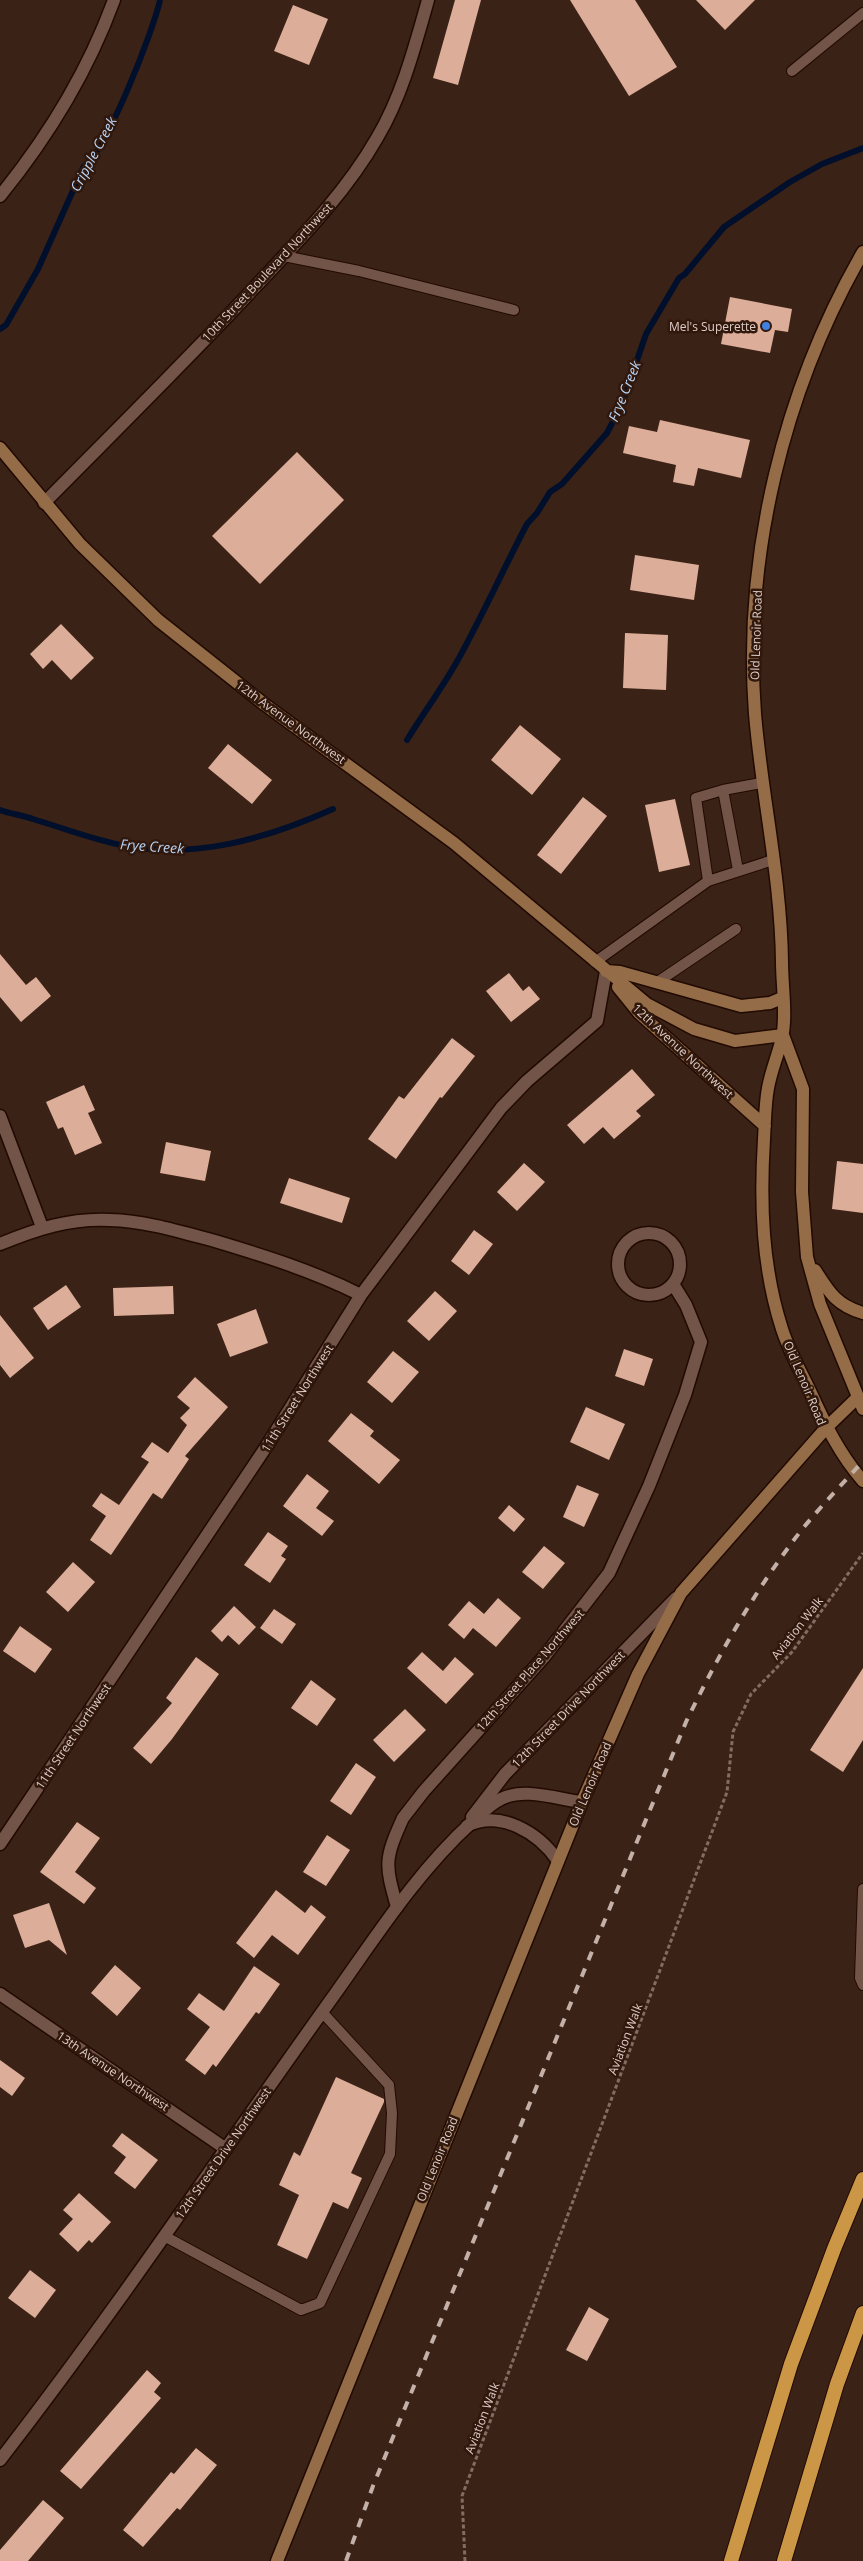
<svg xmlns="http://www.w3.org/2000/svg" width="863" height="2561" font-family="'Open Sans',sans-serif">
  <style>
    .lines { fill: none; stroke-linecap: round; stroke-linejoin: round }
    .stream { stroke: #000f2b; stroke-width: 6 }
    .building { fill: #dcad98 }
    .service-casing { stroke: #210a02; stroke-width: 12 }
    .minor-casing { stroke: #210a02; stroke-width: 15 }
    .tertiary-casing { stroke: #210a02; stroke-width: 15 }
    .secondary-casing { stroke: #210a02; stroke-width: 15 }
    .trunk-casing { stroke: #210a02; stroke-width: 16 }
    .path { stroke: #836d63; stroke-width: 3; stroke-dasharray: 4 2.5; stroke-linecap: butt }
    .service { stroke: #725448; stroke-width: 10 }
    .minor { stroke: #725448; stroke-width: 12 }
    .tertiary { stroke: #725448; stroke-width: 12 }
    .secondary { stroke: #946d48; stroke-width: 12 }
    .trunk { stroke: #cc9647; stroke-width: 14 }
    .rail { stroke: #c3b0a8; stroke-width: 4; stroke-dasharray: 9 9; stroke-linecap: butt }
    .shop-dot { fill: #3f7fe0; stroke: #31180d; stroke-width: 2 }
    .labels { text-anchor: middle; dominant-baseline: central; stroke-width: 5; stroke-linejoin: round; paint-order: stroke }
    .street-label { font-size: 12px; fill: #dfcdc6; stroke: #31180d }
    .poi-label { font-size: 12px; fill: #dfcdc6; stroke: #31180d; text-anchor: end }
    .water-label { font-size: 14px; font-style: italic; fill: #bad5f7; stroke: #31180d }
  </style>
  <rect width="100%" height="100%" fill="#3b2216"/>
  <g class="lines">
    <path class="stream" d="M0,329L6,325L38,269L84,166C106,152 154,29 160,0
      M407,740C424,712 443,687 459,658C483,614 504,568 527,524L537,513L550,492L562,484L607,433L622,404L646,334L679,278L685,274L724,227L790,182L822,164L863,148
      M0,810C11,814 22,815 33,819C63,828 91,839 121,845C194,860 266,839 333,809"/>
  </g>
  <path class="building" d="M455,0H481L458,85L433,78Z
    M570,0H635L677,67L629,96Z
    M696,0H755L725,30Z
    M293,5L328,19L309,65L274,51Z
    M730,297L792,309L788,332L775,330L770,353L721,344Z
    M660,420L750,440L741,478L698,468L694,486L673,482L676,465L623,453L629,426L657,432Z
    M297,452L344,500L260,584L212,536Z
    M635,555L699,565L694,600L630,590Z
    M61,624L94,658L71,680L52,660L43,669L30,654Z
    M625,633L668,635L666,690L623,688Z
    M520,725L561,759L532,795L491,760Z
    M228,744L272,780L252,804L208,768Z
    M583,797L607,816L561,874L537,855Z
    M675,799L690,865L659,872L645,805Z
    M0,954L26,985L36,977L51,996L21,1022L0,997Z
    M509,973L523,991L529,986L540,999L511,1022L486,991Z
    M452,1038L475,1056L442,1098L440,1097L396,1159L368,1139L399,1096L404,1099Z
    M632,1069L655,1095L636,1111L641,1116L614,1139L603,1127L584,1144L567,1125Z
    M84,1085L95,1110L88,1113L102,1143L75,1155L63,1127L58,1129L46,1102Z
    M166,1142L211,1151L205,1181L160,1173Z
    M837,1161L863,1164V1213L832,1209Z
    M524,1163L545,1182L517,1211L497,1192Z
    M289,1178L350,1198L342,1223L280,1203Z
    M474,1230L493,1244L469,1275L451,1261Z
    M66,1285L81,1307L48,1330L33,1308Z
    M173,1286L174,1314L114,1316L113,1288Z
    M435,1291L457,1311L429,1341L407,1321Z
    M256,1309L268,1343L230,1357L217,1324Z
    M0,1315L34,1358L10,1378L0,1365Z
    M624,1349L653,1359L644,1386L615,1376Z
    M393,1351L419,1372L392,1403L367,1382Z
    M195,1377L228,1407L185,1456L189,1459L162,1499L153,1493L111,1555L90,1540L106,1516L92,1506L101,1493L119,1505L149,1462L141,1457L152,1442L168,1453L187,1425L180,1418L190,1408L177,1397Z
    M586,1407L625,1424L609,1460L570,1442Z
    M351,1413L374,1431L370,1436L400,1460L379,1484L328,1441Z
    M307,1474L329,1491L316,1508L334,1521L322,1536L283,1506Z
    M577,1485L599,1494L584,1527L563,1517Z
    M509,1505L525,1519L514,1532L498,1518Z
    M268,1532L288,1546L281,1556L286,1559L270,1583L244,1565Z
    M544,1546L565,1563L543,1589L522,1572Z
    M73,1562L95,1582L68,1612L46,1592Z
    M498,1598L521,1618L496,1647L473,1628L464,1639L448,1625L469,1601L484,1614Z
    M234,1606L256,1627L239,1645L228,1635L222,1642L211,1631Z
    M274,1609L296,1624L282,1644L260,1628Z
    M20,1626L52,1649L35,1673L3,1651Z
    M422,1652L443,1671L455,1657L474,1674L446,1704L407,1668Z
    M196,1657L219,1674L172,1739L151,1764L133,1748L172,1703L166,1698Z
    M863,1668V1740L843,1772L810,1750Z
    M311,1680L336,1699L317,1726L291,1708Z
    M405,1709L426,1730L394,1762L373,1740Z
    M356,1763L376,1777L351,1815L330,1801Z
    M77,1822L100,1838L75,1872L96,1888L84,1904L40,1872Z
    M327,1835L350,1850L326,1886L303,1872Z
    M276,1890L305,1913L311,1905L326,1917L298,1955L272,1935L254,1958L236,1943Z
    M49,1903L67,1955L49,1940L25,1948L13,1915Z
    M115,1965L141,1988L117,2016L91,1993Z
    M254,1966L280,1984L259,2014L256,2012L216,2067L213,2064L205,2075L185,2060L210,2027L187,2009L199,1993L224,2011Z
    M0,2060L25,2078L12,2096L0,2087Z
    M336,2077L384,2099V2102L351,2173L362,2178L348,2209L333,2202L307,2259L277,2245L299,2195L279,2185L294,2152L300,2156Z
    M122,2133L158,2160L135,2189L114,2173L126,2157L112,2146Z
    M79,2193L111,2222L92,2243L89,2240L78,2252L59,2234L73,2219L63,2210Z
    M30,2270L56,2290L35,2318L8,2298Z
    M589,2307L609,2319L587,2361L566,2350Z
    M147,2370L161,2383L154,2392L161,2398L81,2489L60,2471Z
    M196,2448L217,2465L180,2510L177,2508L143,2547L123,2530L171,2472L174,2474Z
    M43,2500L64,2518L28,2561H0V2550Z"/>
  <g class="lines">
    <defs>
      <path id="service" d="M792,71L863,13
        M284,256L359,271L514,310
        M738,870L723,790L761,783
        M708,881L696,798L723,790
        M595,962L708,881L773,860
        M656,983L736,929
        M863,1889L860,1978L863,1985
        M166,2237L301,2310L320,2303L390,2154L392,2113L389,2085L322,2012"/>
      <path id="minor" d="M0,196C48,137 88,71 114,0
        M44,503C115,431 187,360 255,287C299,240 345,194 377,138C402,96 415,46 428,0
        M0,1116L42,1227
        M618 1264a31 31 0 1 1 62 0a31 31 0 1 1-62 0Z
        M0,1244C37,1229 69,1218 110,1220C146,1221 181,1232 215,1241C265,1256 313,1271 361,1295
        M472,1817L505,1774L676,1598
        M467,1826C500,1809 539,1833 558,1861
        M0,1844L266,1447L361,1295L501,1108L527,1081L597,1021L606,971
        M397,1907C385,1864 384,1860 403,1818L424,1791L544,1657L609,1573L649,1486L685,1395L701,1342L686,1305L673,1284
        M0,1994L226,2149"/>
      <path id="tertiary" d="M0,2460C118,2308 223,2150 335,1994C377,1935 418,1871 472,1822C481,1814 490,1804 501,1799C524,1787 557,1799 582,1802"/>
      <path id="secondary" d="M863,252C784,389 743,556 755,714C762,797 781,878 782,962C782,986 787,1015 782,1038C778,1055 771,1071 768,1088C765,1104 765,1122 764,1139C760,1203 762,1267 782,1329C789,1351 801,1372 811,1393C825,1424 840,1455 863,1481
        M0,448L80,544L158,620L264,704L454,843L647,1004L694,1029L735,1041L783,1035
        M606,971L620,972L741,1006L770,1003L782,998
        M618,987L639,1013L765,1126
        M783,1035L803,1089L802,1192L807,1257L820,1304L863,1409
        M815,1270C829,1292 836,1305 863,1313
        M277,2561L582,1802L638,1674L681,1593L826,1428L857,1398"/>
      <path id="trunk" d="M731,2561L791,2364L834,2249L863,2179
        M784,2561L837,2384L863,2313"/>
    </defs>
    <use href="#service" class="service-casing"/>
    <use href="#minor" class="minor-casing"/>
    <use href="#tertiary" class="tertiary-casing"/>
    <use href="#secondary" class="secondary-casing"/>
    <use href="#trunk" class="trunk-casing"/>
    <path class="path" d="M465,2561L462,2496L727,1792L733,1732L751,1694L792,1652L863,1553"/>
    <use href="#service" class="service"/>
    <use href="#minor" class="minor"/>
    <use href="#tertiary" class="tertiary"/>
    <use href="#secondary" class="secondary"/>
    <use href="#trunk" class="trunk"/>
    <path class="rail" d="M346,2561L373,2486L686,1722C715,1662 748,1602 788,1548C810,1517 838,1489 863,1461"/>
  </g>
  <circle class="shop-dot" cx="766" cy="326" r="5"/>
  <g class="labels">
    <g class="street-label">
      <text transform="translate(267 272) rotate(-47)">10th Street Boulevard Northwest</text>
      <text transform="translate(756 635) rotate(-88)">Old Lenoir Road</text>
      <text transform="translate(291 722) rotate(36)">12th Avenue Northwest</text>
      <text transform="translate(683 1051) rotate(43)">12th Avenue Northwest</text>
      <text transform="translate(805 1383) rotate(67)">Old Lenoir Road</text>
      <text transform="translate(297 1398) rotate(-58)">11th Street Northwest</text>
      <text transform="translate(797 1628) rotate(-52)">Aviation Walk</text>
      <text transform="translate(530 1670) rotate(-49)">12th Street Place Northwest</text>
      <text transform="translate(568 1709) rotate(-46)">12th Street Drive Northwest</text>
      <text transform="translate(73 1736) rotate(-56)">11th Street Northwest</text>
      <text transform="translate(590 1784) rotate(-67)">Old Lenoir Road</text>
      <text transform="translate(625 2039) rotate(-69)">Aviation Walk</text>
      <text transform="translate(113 2071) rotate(34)">13th Avenue Northwest</text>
      <text transform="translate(223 2153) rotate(-55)">12th Street Drive Northwest</text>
      <text transform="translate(437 2159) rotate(-68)">Old Lenoir Road</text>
      <text transform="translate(482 2418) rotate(-69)">Aviation Walk</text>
    </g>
    <g class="poi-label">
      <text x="756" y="326">Mel's Superette</text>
    </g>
    <g class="water-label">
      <text transform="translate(93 154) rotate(-62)">Cripple Creek</text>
      <text transform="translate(624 391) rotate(-68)">Frye Creek</text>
      <text transform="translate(152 846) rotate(4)">Frye Creek</text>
    </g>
  </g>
</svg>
